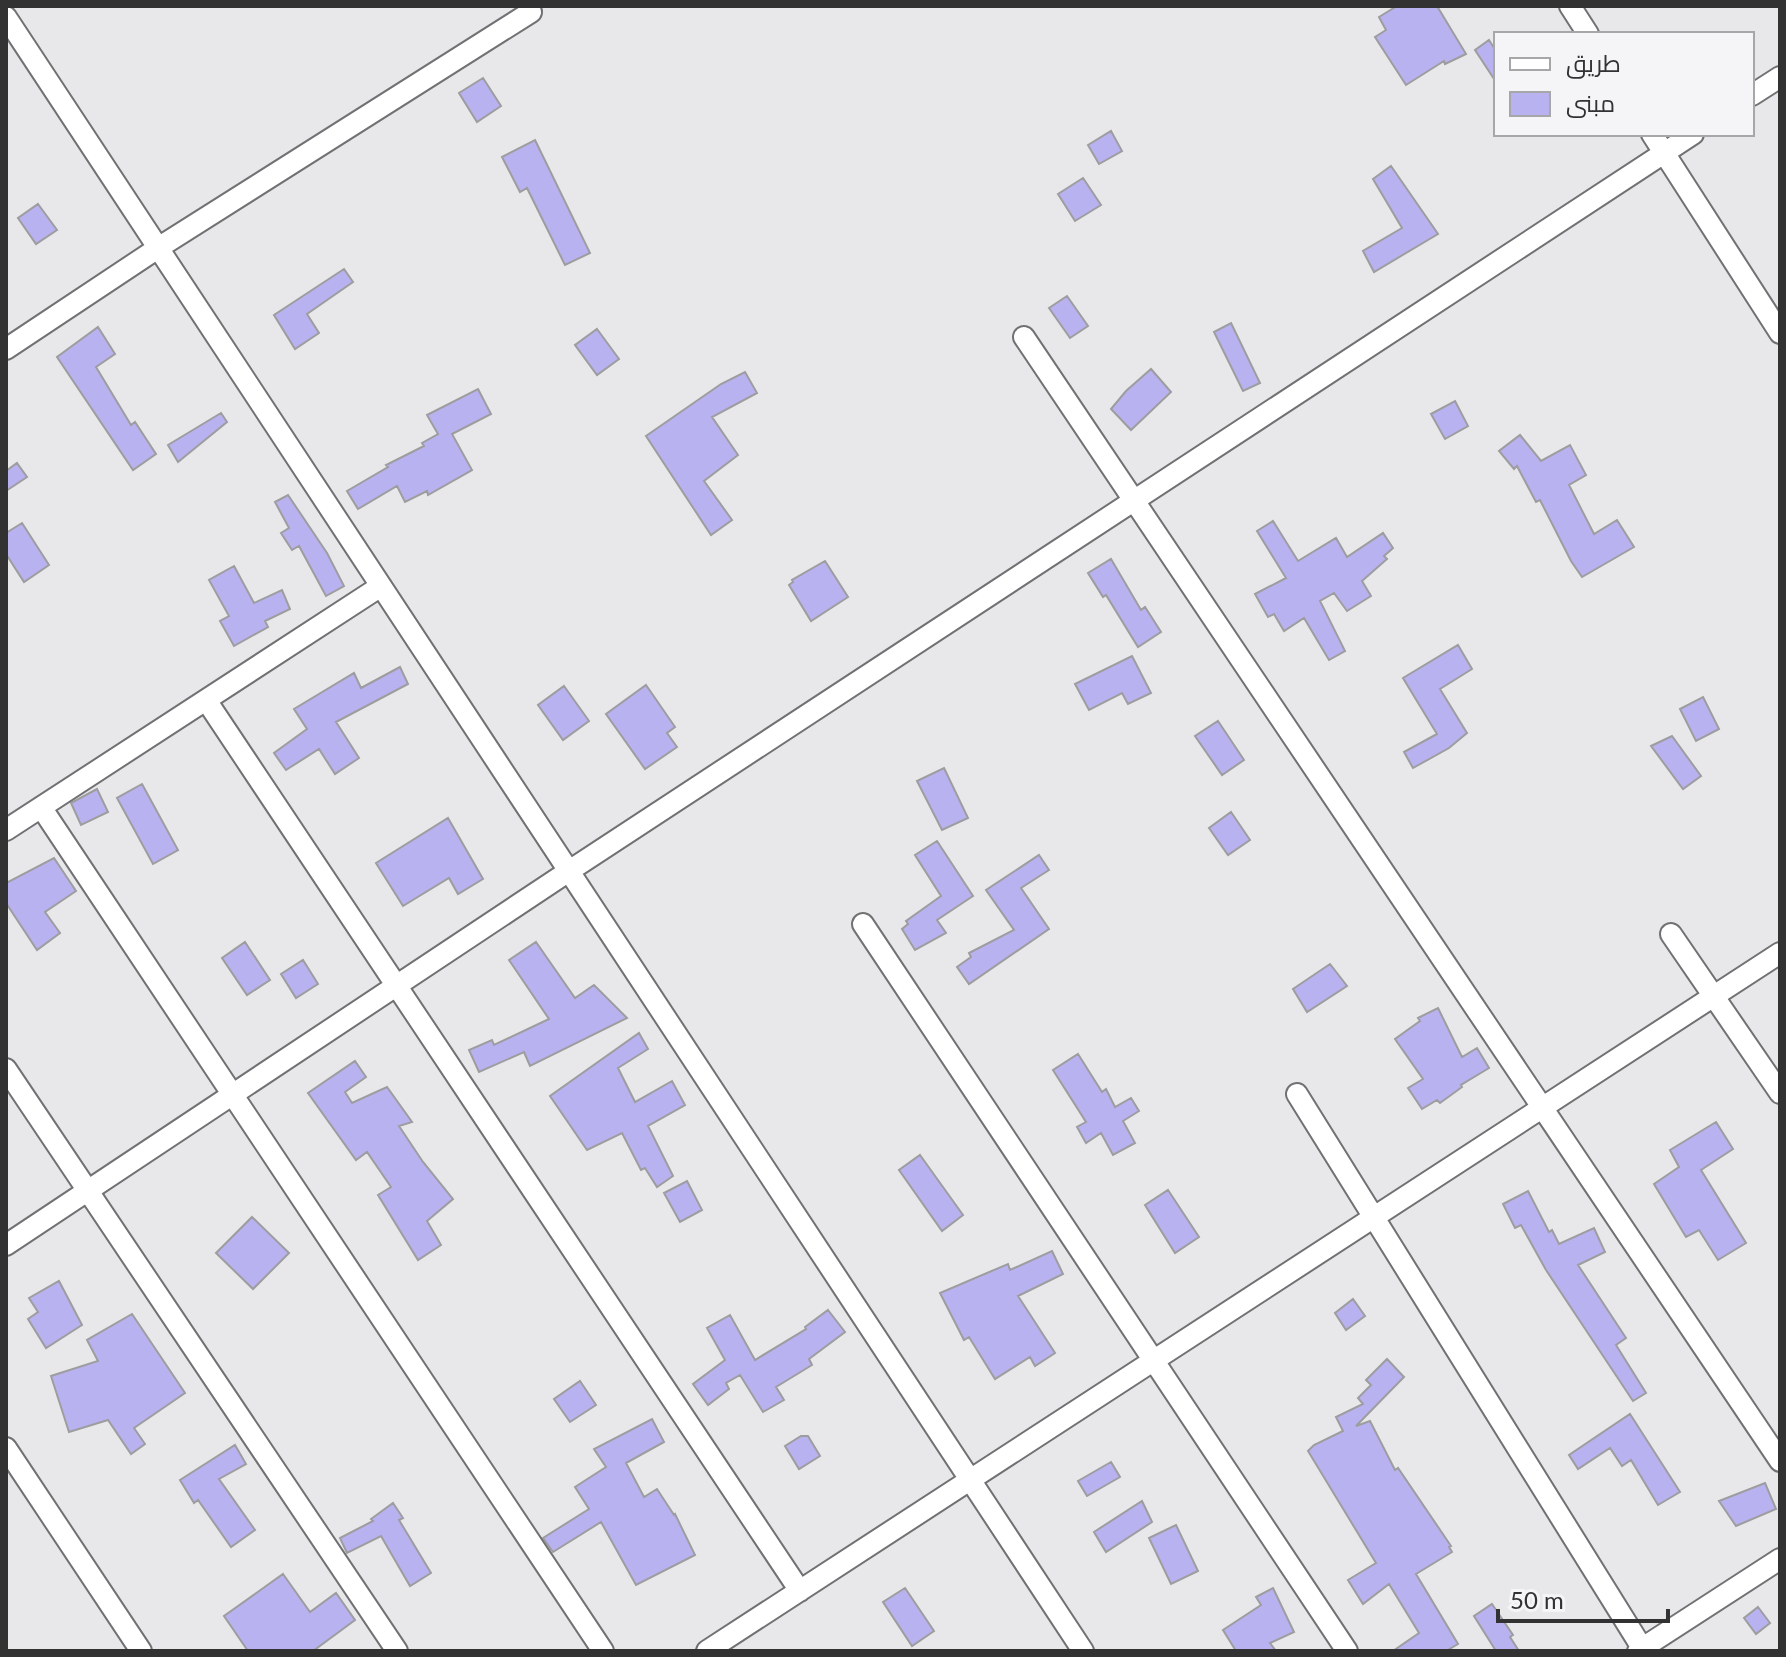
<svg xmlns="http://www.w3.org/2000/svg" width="1786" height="1657" font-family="Lato,Cairo,sans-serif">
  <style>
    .building { fill: #b9b2f0; stroke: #9d9da0; stroke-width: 2 }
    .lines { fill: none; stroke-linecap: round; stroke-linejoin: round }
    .street-casing { stroke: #717073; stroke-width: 24 }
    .street { stroke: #fff; stroke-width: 20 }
  </style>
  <rect width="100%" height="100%" fill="#e8e8eb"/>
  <path class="building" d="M1397,6H1437L1466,54L1445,64L1444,61L1406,85L1375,37L1386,30L1379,17Z
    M1489,40L1496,51V82L1475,50Z
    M483,78L501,106L477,122L459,93Z
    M1111,131L1122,151L1099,164L1088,145Z
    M535,140L590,253L565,265L527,188L520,192L502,157Z
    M1391,166L1438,234L1374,272L1363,251L1402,228L1373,179Z
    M1083,178L1101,205L1075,221L1058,194Z
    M38,204L57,230L36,244L18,218Z
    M344,269L353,282L307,314L319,333L295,349L274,315Z
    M1067,296L1088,326L1070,338L1049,308Z
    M1231,323L1260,383L1243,391L1214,332Z
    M98,327L115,354L96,367L131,425L135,422L156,454L133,470L57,357Z
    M597,329L619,359L597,375L575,345Z
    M1151,369L1171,392L1131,430L1111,409L1126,391Z
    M745,372L757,393L712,417L738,455L704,481L732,520L711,535L646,436L721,384Z
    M478,389L491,414L452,434L472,470L428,495L427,491L405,502L397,486L358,509L347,491L388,467L386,465L424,446L422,443L438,434L427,415Z
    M1455,401L1468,426L1445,439L1431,414Z
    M221,413L227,422L178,462L168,445Z
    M1520,435L1541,461L1570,445L1586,475L1569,485L1594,534L1617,520L1634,547L1582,577L1571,561L1540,500L1536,502L1517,466L1514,469L1499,451Z
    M17,463L27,477L6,491V471Z
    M288,495L327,553L344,586L326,596L299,546L292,550L281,533L289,528L275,502Z
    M1273,521L1298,561L1336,538L1347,557L1383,533L1393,548L1384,556L1387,559L1362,581L1371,596L1347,611L1334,593L1320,601L1345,651L1329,660L1304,618L1284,631L1274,614L1268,617L1255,594L1286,578L1257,531Z
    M22,523L49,565L24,582L6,554V533Z
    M1111,559L1141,610L1145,607L1161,632L1138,647L1106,595L1103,597L1088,573Z
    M825,561L848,597L811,621L789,585L793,582L792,580Z
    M234,566L254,603L282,590L290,609L265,621L268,627L234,646L220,621L229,616L209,580Z
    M1458,645L1472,669L1440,689L1467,733L1449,748L1413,768L1404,752L1437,734L1403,678Z
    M1132,656L1151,693L1128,704L1122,693L1089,710L1075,684Z
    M400,667L408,684L336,722L359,758L335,774L319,749L286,770L274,753L307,729L294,709L354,673L361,688Z
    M646,685L675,727L667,733L677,747L645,769L606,714Z
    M564,686L589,721L563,740L538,705Z
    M1703,697L1719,729L1696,741L1680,709Z
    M1218,721L1244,760L1222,775L1195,736Z
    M1672,736L1701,776L1683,789L1651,746Z
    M944,768L968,818L942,830L917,781Z
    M142,784L178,850L153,864L117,798Z
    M97,789L108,812L81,825L71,803Z
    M1231,812L1250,840L1228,855L1209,828Z
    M448,818L483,879L458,894L449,878L403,906L376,863Z
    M937,841L973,896L937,920L946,933L915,950L902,929L908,924L906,921L941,896L915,855Z
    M1039,855L1049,870L1021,888L1049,929L969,984L957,967L971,957L969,953L1014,930L986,890Z
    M54,858L76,891L45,912L60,933L37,950L6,903V883Z
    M245,942L270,980L247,995L222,958Z
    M536,942L575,998L594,985L627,1018L530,1066L524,1052L479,1072L469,1050L492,1040L494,1045L549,1019L509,960Z
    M303,960L318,984L296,998L281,974Z
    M1330,964L1347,986L1307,1012L1293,989Z
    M1438,1008L1462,1057L1477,1048L1489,1068L1461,1085L1462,1087L1440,1103L1437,1100L1422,1109L1408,1088L1423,1079L1395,1039L1420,1021L1418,1018Z
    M639,1033L648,1049L618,1068L635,1102L672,1081L685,1105L648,1126L673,1176L657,1187L645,1168L641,1170L622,1133L587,1150L550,1096Z
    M1078,1054L1102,1092L1106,1089L1115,1107L1131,1098L1139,1111L1123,1121L1135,1143L1113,1155L1101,1133L1086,1143L1077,1127L1086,1122L1053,1070Z
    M355,1061L366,1077L345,1092L352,1103L387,1087L412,1122L399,1126L423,1162L453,1199L427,1221L441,1245L418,1260L378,1195L391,1187L367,1152L356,1160L308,1093Z
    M1716,1122L1733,1149L1701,1170L1746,1243L1718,1260L1699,1230L1686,1237L1654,1184L1679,1167L1670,1150Z
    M920,1155L963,1215L942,1231L899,1170Z
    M687,1181L702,1210L680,1222L664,1193Z
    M1168,1190L1199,1237L1175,1253L1145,1205Z
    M1528,1191L1549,1232L1552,1230L1559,1244L1594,1228L1605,1252L1578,1265L1626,1338L1616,1345L1646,1393L1633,1401L1546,1270L1521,1225L1515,1228L1503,1204Z
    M252,1217L289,1253L253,1289L216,1253Z
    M1052,1251L1063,1274L1018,1296L1055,1353L1035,1366L1030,1357L995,1379L969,1337L964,1340L940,1293L1008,1264L1010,1270Z
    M59,1281L82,1325L46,1348L28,1319L38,1312L29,1298Z
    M1353,1299L1365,1316L1346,1330L1335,1313Z
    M828,1310L845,1332L809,1359L812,1365L776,1387L784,1400L763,1412L740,1375L726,1383L729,1389L708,1405L693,1384L725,1360L707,1328L730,1315L755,1360L806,1329L805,1327Z
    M132,1314L185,1393L134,1428L145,1444L131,1454L108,1420L69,1432L51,1376L98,1361L87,1340Z
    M1387,1359L1404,1377L1356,1426L1370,1421L1395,1470L1398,1468L1451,1546L1449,1547L1452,1552L1416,1574L1458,1644L1446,1651H1393L1419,1633L1389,1584L1363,1604L1348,1580L1376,1563L1308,1451L1314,1445L1343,1431L1336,1417L1363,1404L1358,1398L1371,1385L1366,1380Z
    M580,1381L596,1405L570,1422L554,1399Z
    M1630,1414L1680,1492L1658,1505L1631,1460L1622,1466L1610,1448L1578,1469L1569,1455Z
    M652,1419L664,1442L626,1463L644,1497L657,1489L674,1515L675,1514L695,1555L636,1585L601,1522L553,1552L543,1538L589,1509L575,1487L606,1467L594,1449Z
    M801,1436H808L820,1456L799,1469L785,1446Z
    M235,1445L246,1464L219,1479L255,1530L231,1547L198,1500L194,1503L180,1480Z
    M1111,1462L1120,1477L1087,1496L1078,1481Z
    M1765,1483L1776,1509L1736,1526L1719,1501Z
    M1142,1501L1152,1522L1106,1552L1094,1532Z
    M393,1503L403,1518L399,1520L431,1573L410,1586L381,1536L347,1553L340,1538L373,1521L371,1519Z
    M1176,1525L1198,1571L1171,1584L1149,1538Z
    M283,1574L310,1612L336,1593L355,1620L313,1651H248L224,1616Z
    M905,1588L934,1631L912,1646L883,1602Z
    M1273,1588L1294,1632L1270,1643L1276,1651H1236L1223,1630L1261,1605L1256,1597Z
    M1492,1604L1513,1635L1510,1637L1519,1651H1496L1474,1616Z
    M1758,1607L1770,1623L1756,1634L1744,1618Z"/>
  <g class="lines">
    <defs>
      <path id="street" d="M1570,6L1588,34
        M6,17L1083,1651
        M1752,95L1780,77
        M1652,134L1780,333
        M1024,337L1780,1461
        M6,349L158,248L531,12
        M206,700L800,1591
        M41,807L603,1651
        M6,830L381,586
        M863,924L1347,1651
        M1671,934L1780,1093
        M6,1069L397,1651
        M1297,1094L1644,1651
        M6,1245L569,871L1693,134
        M6,1448L141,1651
        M707,1651L1780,953
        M1638,1651L1780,1559"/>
    </defs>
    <use href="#street" class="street-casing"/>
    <use href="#street" class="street"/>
  </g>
  <rect width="1786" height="1657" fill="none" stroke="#323233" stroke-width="16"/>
  <rect x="1494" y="32" width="260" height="104" fill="#f5f5f8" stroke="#a7a7a9" stroke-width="2"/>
  <rect x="1510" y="58" width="40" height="12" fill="#ffffff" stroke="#a7a7a9" stroke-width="2"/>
  <text x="1566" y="72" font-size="24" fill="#323233">طريق</text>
  <rect x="1510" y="92" width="40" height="24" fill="#b9b2f0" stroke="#a7a7a9" stroke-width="2"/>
  <text x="1566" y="112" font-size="24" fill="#323233">مبنى</text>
  <path d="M1498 1609v12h170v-12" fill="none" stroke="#323233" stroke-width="4"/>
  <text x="1510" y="1609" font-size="24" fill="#323233" stroke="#f5f5f8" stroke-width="6" paint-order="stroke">50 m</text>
</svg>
